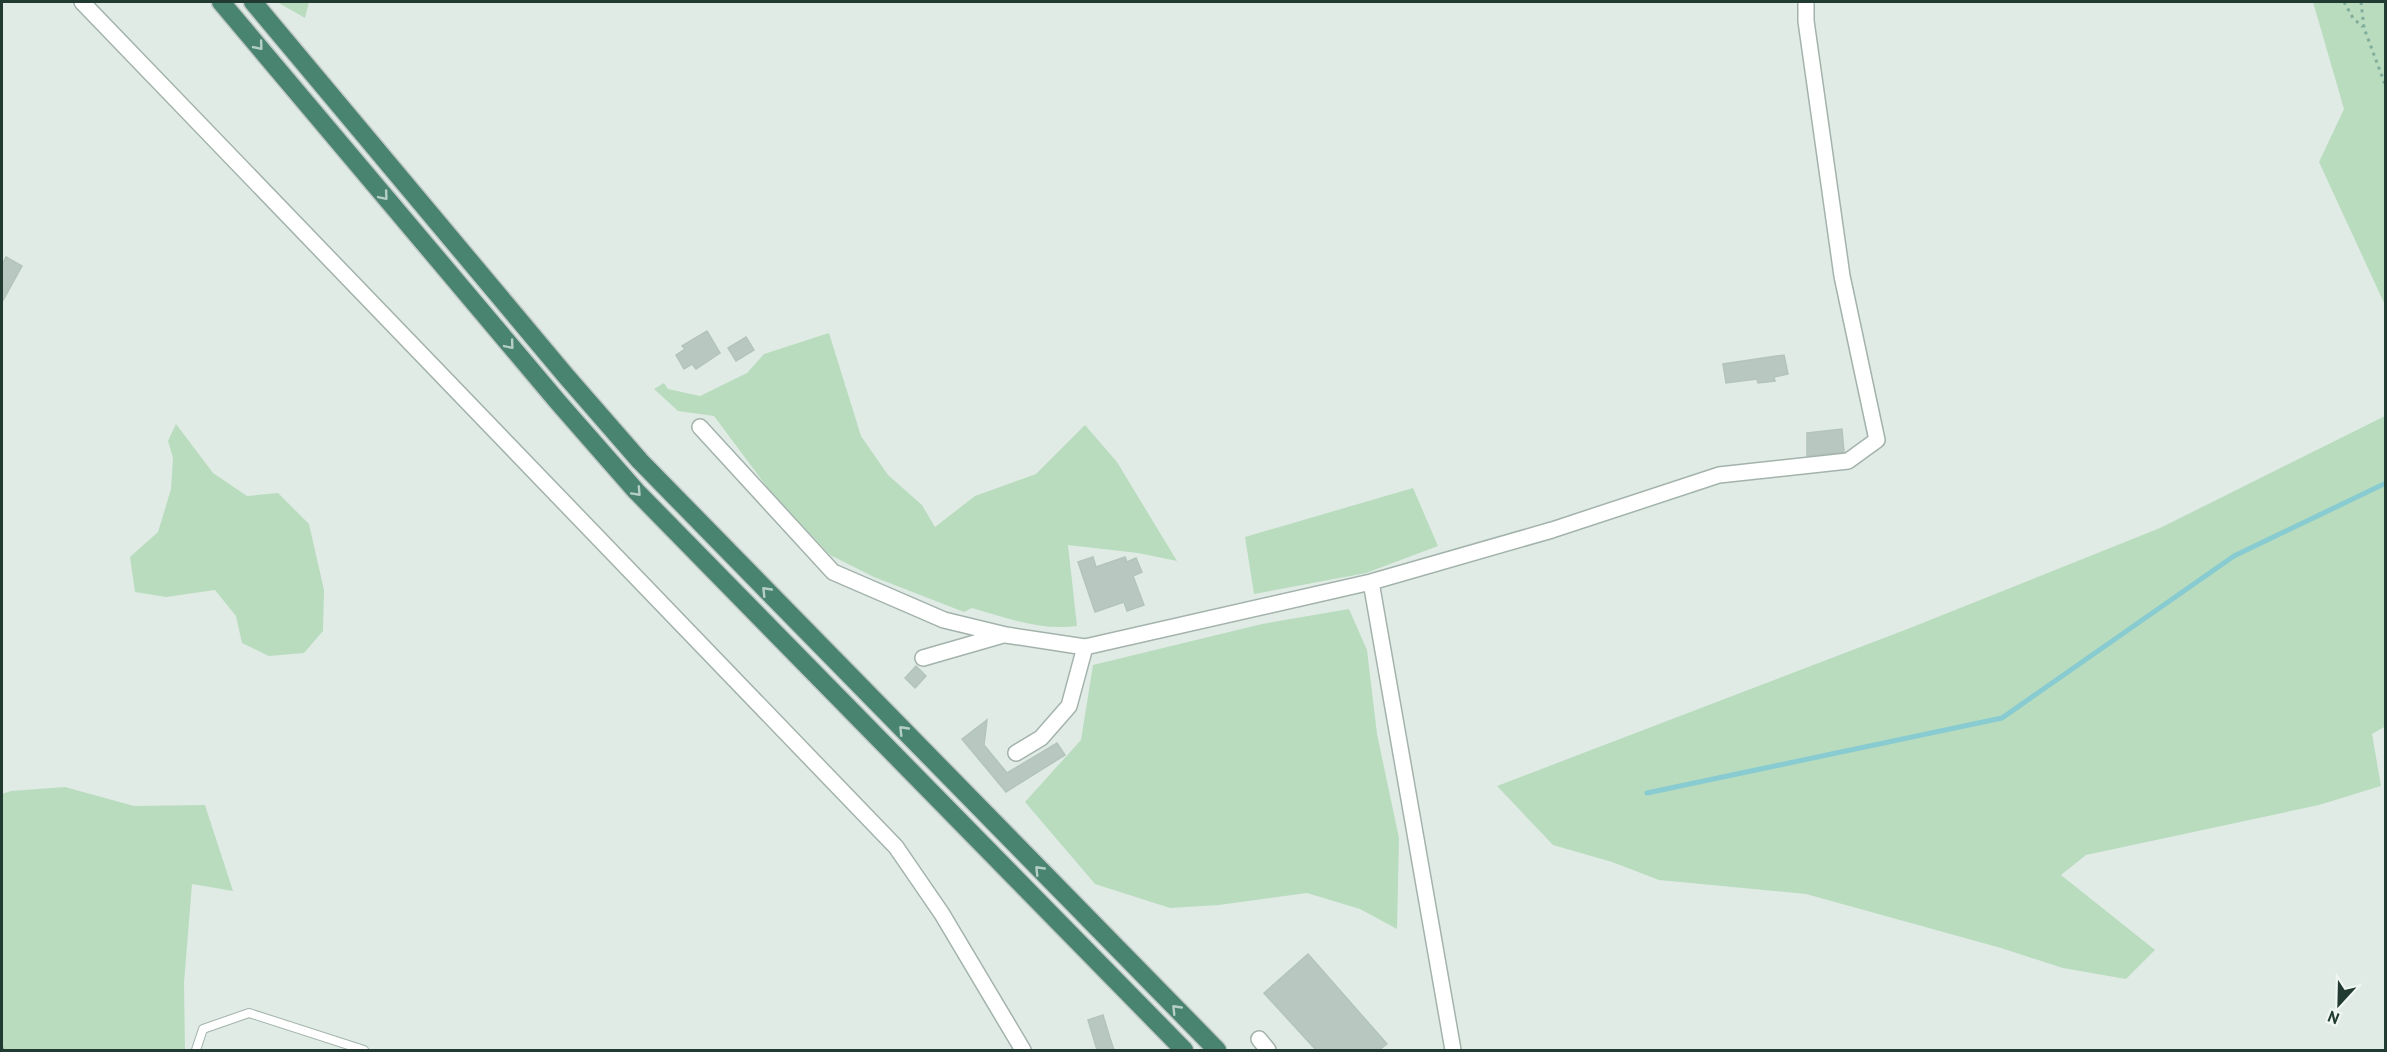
<svg xmlns="http://www.w3.org/2000/svg" width="2387" height="1052" font-family="'PT Sans',sans-serif">
  <style>
    .green { fill: #b9dcbf }
    .lines { fill: none; stroke-linecap: round; stroke-linejoin: round }
    .stream { stroke: #88cbd0; stroke-width: 5 }
    .building { fill: #b8c8c1; stroke: #b3c4bb; stroke-width: 1.5 }
    .service-casing { stroke: #a3b3ac; stroke-width: 10 }
    .minor-casing { stroke: #a3b3ac; stroke-width: 18 }
    .trunk-casing { stroke: #c1c8c6; stroke-width: 21 }
    .path { stroke: #81ae9c; stroke-width: 3; stroke-dasharray: 3 4.5; stroke-linecap: butt }
    .service { stroke: #fff; stroke-width: 8 }
    .minor { stroke: #fff; stroke-width: 15 }
    .trunk { stroke: #498471; stroke-width: 18 }
    .oneway { stroke: #b6cfc6 }
  </style>
  <rect width="100%" height="100%" fill="#e0ebe5"/>
  <path class="green" d="M277,2H309L305,18Z
    M2313,2H2385V305L2319,162L2344,109Z
    M829,333L861,436L888,475L922,505L935,527L975,496L1036,474L1085,425L1117,462L1177,561L1138,553L1068,545L1077,626C1041,631 1007,618 972,608L964,612L874,577L830,555L770,491L714,416L678,411L654,389L664,383L668,389L700,396L747,373L764,354Z
    M2385,416L2386,726L2372,734L2381,786L2319,805L2086,855L2061,875L2155,950L2126,979L2063,968L2001,948L1806,894L1659,880L1612,862L1553,845L1497,786L1910,628L2160,528Z
    M176,424L213,473L247,496L278,493L309,524L324,590L323,631L304,653L269,656L242,643L236,616L215,590L166,597L135,592L130,557L158,532L171,489L173,458L168,441Z
    M1413,488L1438,546L1366,573L1254,594L1245,537Z
    M1349,609L1367,650L1377,734L1399,838L1397,929L1360,909L1307,893L1219,905L1170,908L1095,884L1025,802L1081,740L1093,665L1262,624Z
    M65,787L134,806L205,805L233,891L192,884L184,983L185,1050H2V794L11,791Z"/>
  <g class="lines">
    <path class="stream" d="M1647,793L2002,718L2234,556L2386,483"/>
  </g>
  <path class="building" d="M6,257L22,266L2,302V265Z
    M707,331L720,353L696,369L692,364L684,369L676,355L685,349L682,346Z
    M746,337L754,350L736,361L728,348Z
    M1784,355L1788,374L1774,377L1775,381L1758,383L1757,379L1726,383L1723,364Z
    M1842,429L1844,452L1807,456V433Z
    M1093,557L1096,567L1125,557L1127,562L1136,558L1142,572L1133,576L1144,605L1127,611L1124,602L1095,612L1078,562Z
    M916,666L926,676L915,688L905,678Z
    M987,720L984,745L1007,773L1057,743L1065,755L1006,792L962,739Z
    M1308,954L1387,1044L1379,1050H1316L1264,993Z
    M1103,1015L1110,1038L1114,1050H1097L1088,1020Z"/>
  <g class="lines">
    <defs>
      <path id="service" d="M196,1050L203,1029L249,1013L364,1050"/>
      <path id="minor" d="M82,2L896,847L942,914L1023,1050
        M700,427L833,572L944,620L1006,635L1085,647L1371,582L1552,530L1719,475L1848,461L1877,440L1842,276L1806,21V2
        M1371,582L1453,1050
        M923,658L1003,635
        M1016,753L1041,738L1069,706L1085,647
        M1259,1039L1268,1050"/>
      <path id="trunk" d="M221,2L558,402L636,491L1184,1050
        M253,2L566,376L640,461L1217,1050"/>
    </defs>
    <use href="#service" class="service-casing"/>
    <use href="#minor" class="minor-casing"/>
    <use href="#trunk" class="trunk-casing"/>
    <path class="path" d="M2344,2L2353,18L2363,27
      M2361,2L2364,28L2386,87
      M2,1048L3,1050"/>
    <use href="#service" class="service"/>
    <use href="#minor" class="minor"/>
    <use href="#trunk" class="trunk"/>
  </g>
  <defs><path id="oneway-chevron" d="M-2-3.5L2.5 0L-2 3.5" fill="none" stroke-width="1.6" stroke-linecap="round" stroke-linejoin="round" transform="scale(1.5)"/></defs>
  <g class="oneway">
    <use href="#oneway-chevron" transform="translate(259 46) rotate(50)"/>
    <use href="#oneway-chevron" transform="translate(384 196) rotate(50)"/>
    <use href="#oneway-chevron" transform="translate(510 345) rotate(50)"/>
    <use href="#oneway-chevron" transform="translate(637 492) rotate(47)"/>
    <use href="#oneway-chevron" transform="translate(766 591) rotate(-134)"/>
    <use href="#oneway-chevron" transform="translate(903 730) rotate(-134)"/>
    <use href="#oneway-chevron" transform="translate(1039 870) rotate(-134)"/>
    <use href="#oneway-chevron" transform="translate(1176 1009) rotate(-134)"/>
  </g>
  <rect width="2387" height="1052" fill="none" stroke="#213b32" stroke-width="6"/>
  <g transform="translate(2339 1004) rotate(202)" stroke="#f0f7f3" stroke-width="4.5" paint-order="stroke">
  <path d="M0-4.5L10 22L0 15L-10 22Z" fill="#213b32"/>
  <text y="-9" font-size="16" font-weight="bold" text-anchor="middle" fill="#213b32">N</text>
  </g>
</svg>
